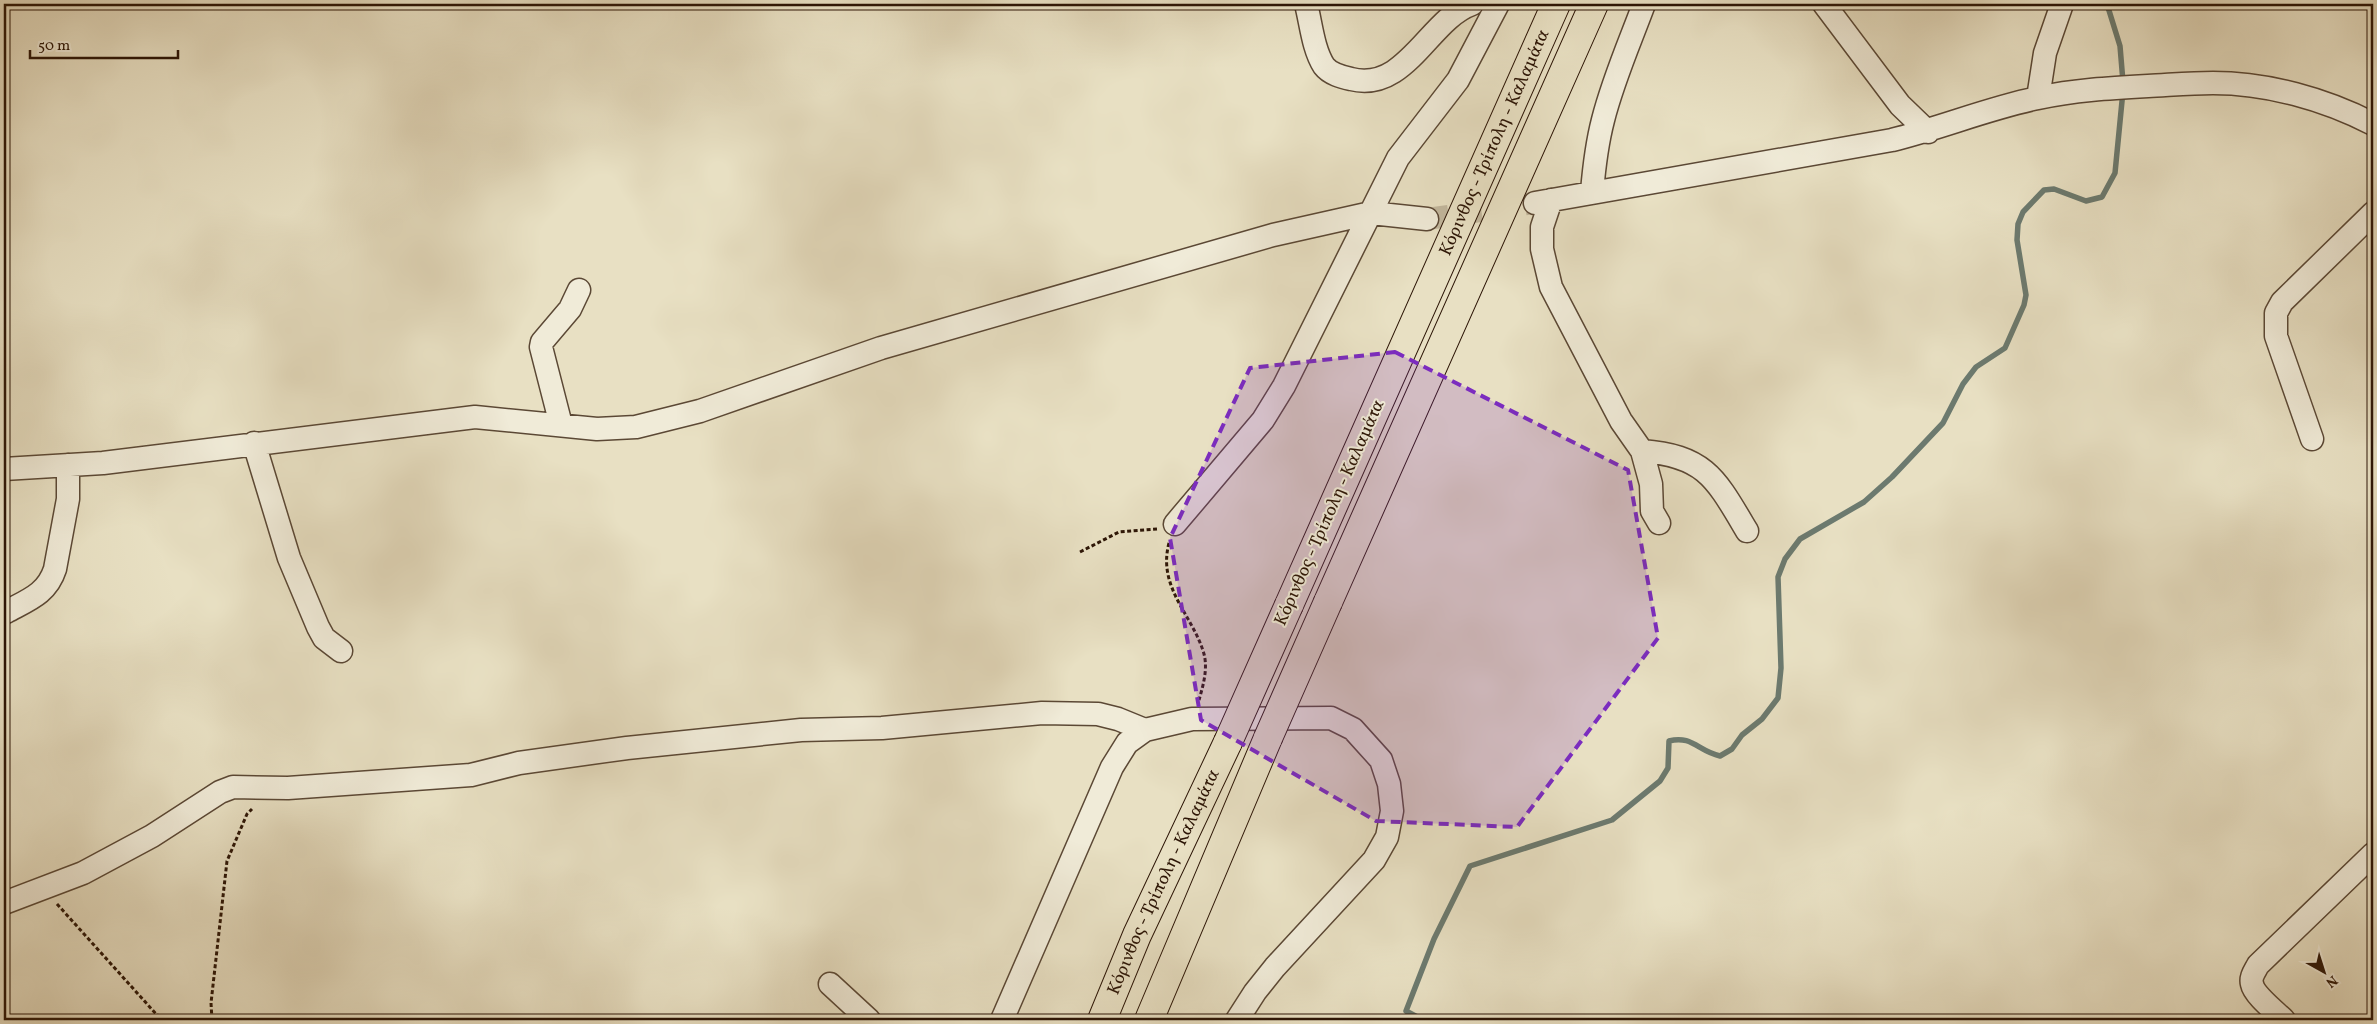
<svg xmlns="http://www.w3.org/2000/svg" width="2377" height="1024" font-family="Vollkorn,serif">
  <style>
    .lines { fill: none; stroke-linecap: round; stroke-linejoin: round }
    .stream { stroke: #6c7a6f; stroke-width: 5.5 }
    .minor-tunnel { stroke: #c2b79d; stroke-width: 22; stroke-dasharray: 22 11; stroke-linecap: butt }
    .minor-casing { stroke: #5b4835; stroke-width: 25 }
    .highway-casing { stroke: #2c1506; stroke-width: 30 }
    .path { stroke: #2c1506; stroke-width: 3; stroke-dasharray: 4 2.5; stroke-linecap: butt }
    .minor { stroke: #f0ebd8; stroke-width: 22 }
    .highway { stroke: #e8e0c3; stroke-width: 28 }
    .highway-bridge-casing { stroke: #2c1506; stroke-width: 30; stroke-linecap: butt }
    .highway-bridge { stroke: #e8e0c3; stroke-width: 28 }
    .marked { fill: #7b2cbf; fill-opacity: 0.2; stroke: #7b2cbf; stroke-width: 4; stroke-dasharray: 10 6; stroke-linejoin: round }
    .labels { text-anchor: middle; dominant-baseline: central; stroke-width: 4; stroke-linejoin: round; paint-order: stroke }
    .street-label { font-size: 18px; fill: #2c1506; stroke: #f0ebd8 }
  </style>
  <rect width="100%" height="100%" fill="#e8e0c3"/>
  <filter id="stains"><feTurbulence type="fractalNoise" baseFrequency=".004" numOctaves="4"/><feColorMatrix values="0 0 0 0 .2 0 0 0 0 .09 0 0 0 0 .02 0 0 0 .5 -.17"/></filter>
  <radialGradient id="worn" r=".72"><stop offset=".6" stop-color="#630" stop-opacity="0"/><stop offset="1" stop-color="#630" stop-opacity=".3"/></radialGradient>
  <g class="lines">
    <path class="stream" d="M2107,4L2120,46L2123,82
      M1423,1020L1406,1011L1434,939L1470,866L1612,820L1660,781L1668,768L1669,741C1692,735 1698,751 1720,756L1732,749L1742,735L1762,719L1778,698L1781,668L1778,577L1785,559L1800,539L1864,502L1892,477L1943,423L1963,384L1976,367L2005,348L2024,305L2026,295L2017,240L2018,224L2023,212L2044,190L2054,189L2086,201L2102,197L2115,173L2123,91"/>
    <path class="minor-tunnel" d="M1427,219L1535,203"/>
    <defs>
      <path id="minor" d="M1306,4C1311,23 1313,49 1324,66C1330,74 1342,77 1351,79C1406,93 1429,19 1472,4
        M1824,4L1900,105L1928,132
        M2038,98L2045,53L2062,4
        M1592,192C1594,168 1597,143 1603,120C1613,80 1630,42 1644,4
        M1551,200L1542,227V249L1551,287L1621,421L1642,451L1651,484L1652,511L1659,523
        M1535,203L1892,140C1941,128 1989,108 2038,98C2074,90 2111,88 2148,86C2169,85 2191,83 2213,83C2267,83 2325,99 2373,124
        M561,425L541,347L542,342L570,309L579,290
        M2312,439L2276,336V313L2282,302L2373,213
        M254,443L289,558L318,627L324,638L341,651
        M1642,451C1706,456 1716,479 1747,531
        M4,469L103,463L475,417L597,429L636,427L700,411L881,348L1273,235L1371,213L1427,219
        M1175,524L1263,420L1284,386L1398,158L1458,80L1498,4
        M6,612C28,600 47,594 55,569L68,499V465
        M4,903L83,873L152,836L220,792L233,787L288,788L471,775L519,763L627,748L801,730L882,728L1042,713L1098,714L1118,719L1145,730
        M830,984L869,1020
        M1002,1020L1112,767L1127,743L1145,730L1192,719L1331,718L1353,729L1381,760L1389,784L1392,811L1387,837L1374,860L1275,967L1255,992L1237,1020
        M2284,1020C2276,1012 2254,995 2252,984C2250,977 2255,971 2258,965L2373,854"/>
      <g id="highway">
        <path d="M1328,602L1594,4"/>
        <path id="s1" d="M1289,605L1556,4"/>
        <path id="s2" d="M1102,1020L1137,935L1228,742"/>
        <path d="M1149,1020L1268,738"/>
      </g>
    </defs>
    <use href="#minor" class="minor-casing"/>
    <use href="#highway" class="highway-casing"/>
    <path class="path" d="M1169,543C1157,588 1193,615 1204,654C1208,669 1203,686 1199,700
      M1080,552L1119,532L1157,529
      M57,904L157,1015L171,1020
      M212,1020L211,1003L227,861L247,814L252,809"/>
    <use href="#minor" class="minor"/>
    <use href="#highway" class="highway"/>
    <defs>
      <path id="highway-bridge" d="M1268,738L1328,602
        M1228,742L1289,605"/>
    </defs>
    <use href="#highway-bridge" class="highway-bridge-casing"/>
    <use href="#highway-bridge" class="highway-bridge"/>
  </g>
  <path class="marked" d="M1395,352L1628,470L1658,638L1517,827L1376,821L1201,720L1170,538L1250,368Z"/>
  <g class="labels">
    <g class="street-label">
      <text stroke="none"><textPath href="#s1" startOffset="506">Κόρινθος - Τρίπολη - Καλαμάτα</textPath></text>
      <text transform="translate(1330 513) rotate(-66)">Κόρινθος - Τρίπολη - Καλαμάτα</text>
      <text stroke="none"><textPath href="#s2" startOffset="151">Κόρινθος - Τρίπολη - Καλαμάτα</textPath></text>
    </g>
  </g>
  <rect width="2377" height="1024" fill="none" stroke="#e8e0c3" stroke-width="20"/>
  <rect x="5" y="5" width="2367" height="1014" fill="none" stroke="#2c1506" stroke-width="2.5"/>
  <rect x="10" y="10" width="2357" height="1004" fill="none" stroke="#2c1506"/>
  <g transform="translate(2324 972) rotate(141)" stroke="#f0ebd8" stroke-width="4" paint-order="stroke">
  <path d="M0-4L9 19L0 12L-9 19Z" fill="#2c1506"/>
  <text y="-8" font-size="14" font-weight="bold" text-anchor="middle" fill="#2c1506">N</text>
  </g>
  <path d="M30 50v8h148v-8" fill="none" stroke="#2c1506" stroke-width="2.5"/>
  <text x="38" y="50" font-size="15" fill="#2c1506" stroke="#f0ebd8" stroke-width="4" paint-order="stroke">50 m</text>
  <rect width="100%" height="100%" filter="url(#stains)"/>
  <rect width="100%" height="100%" fill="url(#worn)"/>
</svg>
